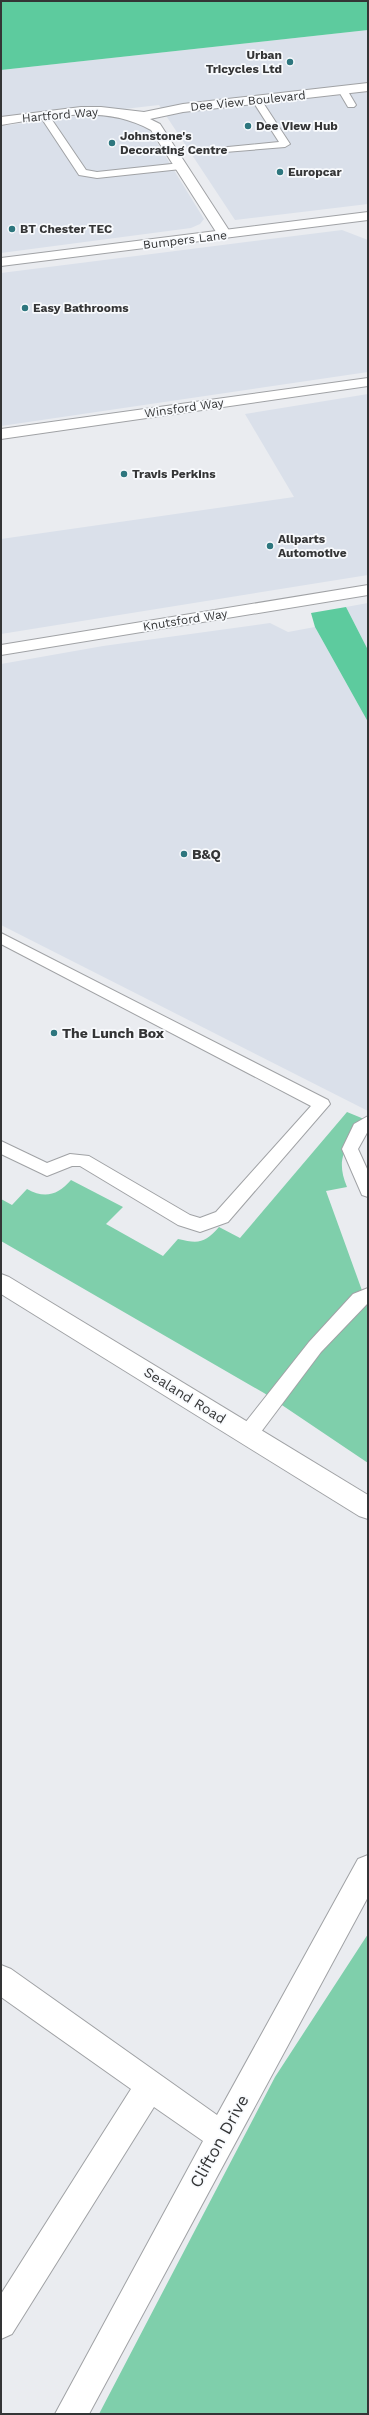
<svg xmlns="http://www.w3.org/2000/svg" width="369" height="2415" font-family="'Work Sans',sans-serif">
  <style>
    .built { fill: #dae0ea }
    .green { fill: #7fcfab }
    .forest { fill: #5dcb9e }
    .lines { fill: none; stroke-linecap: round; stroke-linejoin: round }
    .service-casing { stroke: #a0a2a5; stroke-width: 2 }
    .minor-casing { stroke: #a0a2a5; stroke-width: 2 }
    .tertiary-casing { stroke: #a0a2a5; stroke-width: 2 }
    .primary-casing { stroke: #a0a2a5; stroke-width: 2 }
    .service { fill: #fff; fill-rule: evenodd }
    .minor { fill: #fff; fill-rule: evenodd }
    .tertiary { fill: #fff; fill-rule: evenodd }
    .primary { fill: #fff; fill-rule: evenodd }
    .poi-dot { fill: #2d767e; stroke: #f8fafd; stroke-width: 1.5 }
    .labels { text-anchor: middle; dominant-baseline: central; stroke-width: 3.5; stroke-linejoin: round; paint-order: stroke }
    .far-poi-label { font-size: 12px; font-weight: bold; fill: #343536; stroke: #f8fafd; text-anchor: start }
    .far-street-label { font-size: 12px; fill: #343536; stroke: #f8fafd }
    .poi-label { font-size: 14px; font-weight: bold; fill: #343536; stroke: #f8fafd; text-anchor: start }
    .street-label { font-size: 14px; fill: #343536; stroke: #f8fafd }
    .near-street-label { font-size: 17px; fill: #343536; stroke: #f8fafd }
  </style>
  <rect width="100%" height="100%" fill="#eaecf0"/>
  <path class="built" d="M368,30V204L235,220L159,105L1,123V70Z
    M94,114H111L145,123L204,219L200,224L191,228L1,253V126Z
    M342,230L368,240V372L1,426V273Z
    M368,394V575L1,634V539L294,497L245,414Z
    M368,603V650L346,607Z
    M270,623L288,632L315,627L368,722V1111L1,925V664L103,646Z"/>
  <path class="green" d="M347,1112L364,1119C348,1146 334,1156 347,1187L326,1191L368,1307V1463L264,1393L1,1241V1199L12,1205L27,1189C45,1199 58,1195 71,1180L123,1207L106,1224L163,1256L178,1239C199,1244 205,1243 219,1227L240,1238Z
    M368,1934V2414H99L275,2077Z"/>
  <path class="forest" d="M1,1H368V30L1,70Z
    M346,607L368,650V722L315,627L311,613Z"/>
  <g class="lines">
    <defs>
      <path id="service" d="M340,88H346L356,105L354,107H348L338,90Z
        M257,97L260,98L290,144L285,147L225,152V148L228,147L279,142L252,100Z
        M42,114H48L86,170L97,172L181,163L186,166L181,169L97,178L79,175L40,116Z
        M1,933L328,1100L330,1104L228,1222L200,1232L178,1225L80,1166H72L47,1176L1,1154V1141L47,1163L70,1154L89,1156L190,1215L200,1218L216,1212L311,1106L1,944Z
        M368,1116V1131L358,1149L368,1171V1197L362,1195L342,1149L354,1124Z
        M368,1288V1303L321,1352L255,1440L248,1442L241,1440L239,1434L241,1428L309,1342L353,1294Z"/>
      <path id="minor" d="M368,83V91L183,112L150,119L160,124L232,235L225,239L218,235L151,130C104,104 51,117 1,125V117L81,107H101L144,112L183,104Z
        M368,378V386L1,439V429Z
        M368,585V595L1,655V645Z
        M368,1855V1897L89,2414H55L203,2141L154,2107L12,2334L1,2339V2294L131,2089L1,1997V1965L11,1969L217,2115L358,1859Z"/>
      <path id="tertiary" d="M368,212V220L1,266V258Z"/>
      <path id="primary" d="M1,1274L9,1277L368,1495V1519L359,1516L1,1294Z"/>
    </defs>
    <use href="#service" class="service-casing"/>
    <use href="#minor" class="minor-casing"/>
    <use href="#tertiary" class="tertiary-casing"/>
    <use href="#primary" class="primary-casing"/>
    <use href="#service" class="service"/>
    <use href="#minor" class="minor"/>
    <use href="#tertiary" class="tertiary"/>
    <use href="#primary" class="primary"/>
  </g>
  <g class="poi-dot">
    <circle cx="290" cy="62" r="4"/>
    <circle cx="248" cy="126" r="4"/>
    <circle cx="112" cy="143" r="4"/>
    <circle cx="280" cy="172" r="4"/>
    <circle cx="12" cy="229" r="4"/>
    <circle cx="25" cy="308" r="4"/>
    <circle cx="124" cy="474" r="4"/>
    <circle cx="270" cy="546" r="4"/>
    <circle cx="184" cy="854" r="4"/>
    <circle cx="54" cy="1033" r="4"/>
  </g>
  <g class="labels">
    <g class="far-poi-label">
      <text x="282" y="55" text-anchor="end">Urban<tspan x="282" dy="14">Tricycles Ltd</tspan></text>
      <text x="256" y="126">Dee View Hub</text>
      <text x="120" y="136">Johnstone's<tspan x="120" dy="14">Decorating Centre</tspan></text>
      <text x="288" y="172">Europcar</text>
      <text x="20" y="229">BT Chester TEC</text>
      <text x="33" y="308">Easy Bathrooms</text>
      <text x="132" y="474">Travis Perkins</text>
      <text x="278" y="539">Allparts<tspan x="278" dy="14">Automotive</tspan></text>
    </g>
    <g class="far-street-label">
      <text transform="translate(248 101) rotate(-6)">Dee View Boulevard</text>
      <text transform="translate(60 115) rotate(-5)">Hartford Way</text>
      <text transform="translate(185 240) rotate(-7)">Bumpers Lane</text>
      <text transform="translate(184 408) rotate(-8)">Winsford Way</text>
      <text transform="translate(185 620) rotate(-9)">Knutsford Way</text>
    </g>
    <g class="poi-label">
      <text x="192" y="854">B&amp;Q</text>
      <text x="62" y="1033">The Lunch Box</text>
    </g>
    <g class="street-label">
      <text transform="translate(185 1395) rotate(32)">Sealand Road</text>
    </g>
    <g class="near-street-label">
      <text transform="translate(219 2141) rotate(-61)">Clifton Drive</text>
    </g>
  </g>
  <rect width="369" height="2415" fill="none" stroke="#343536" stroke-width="4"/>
</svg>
